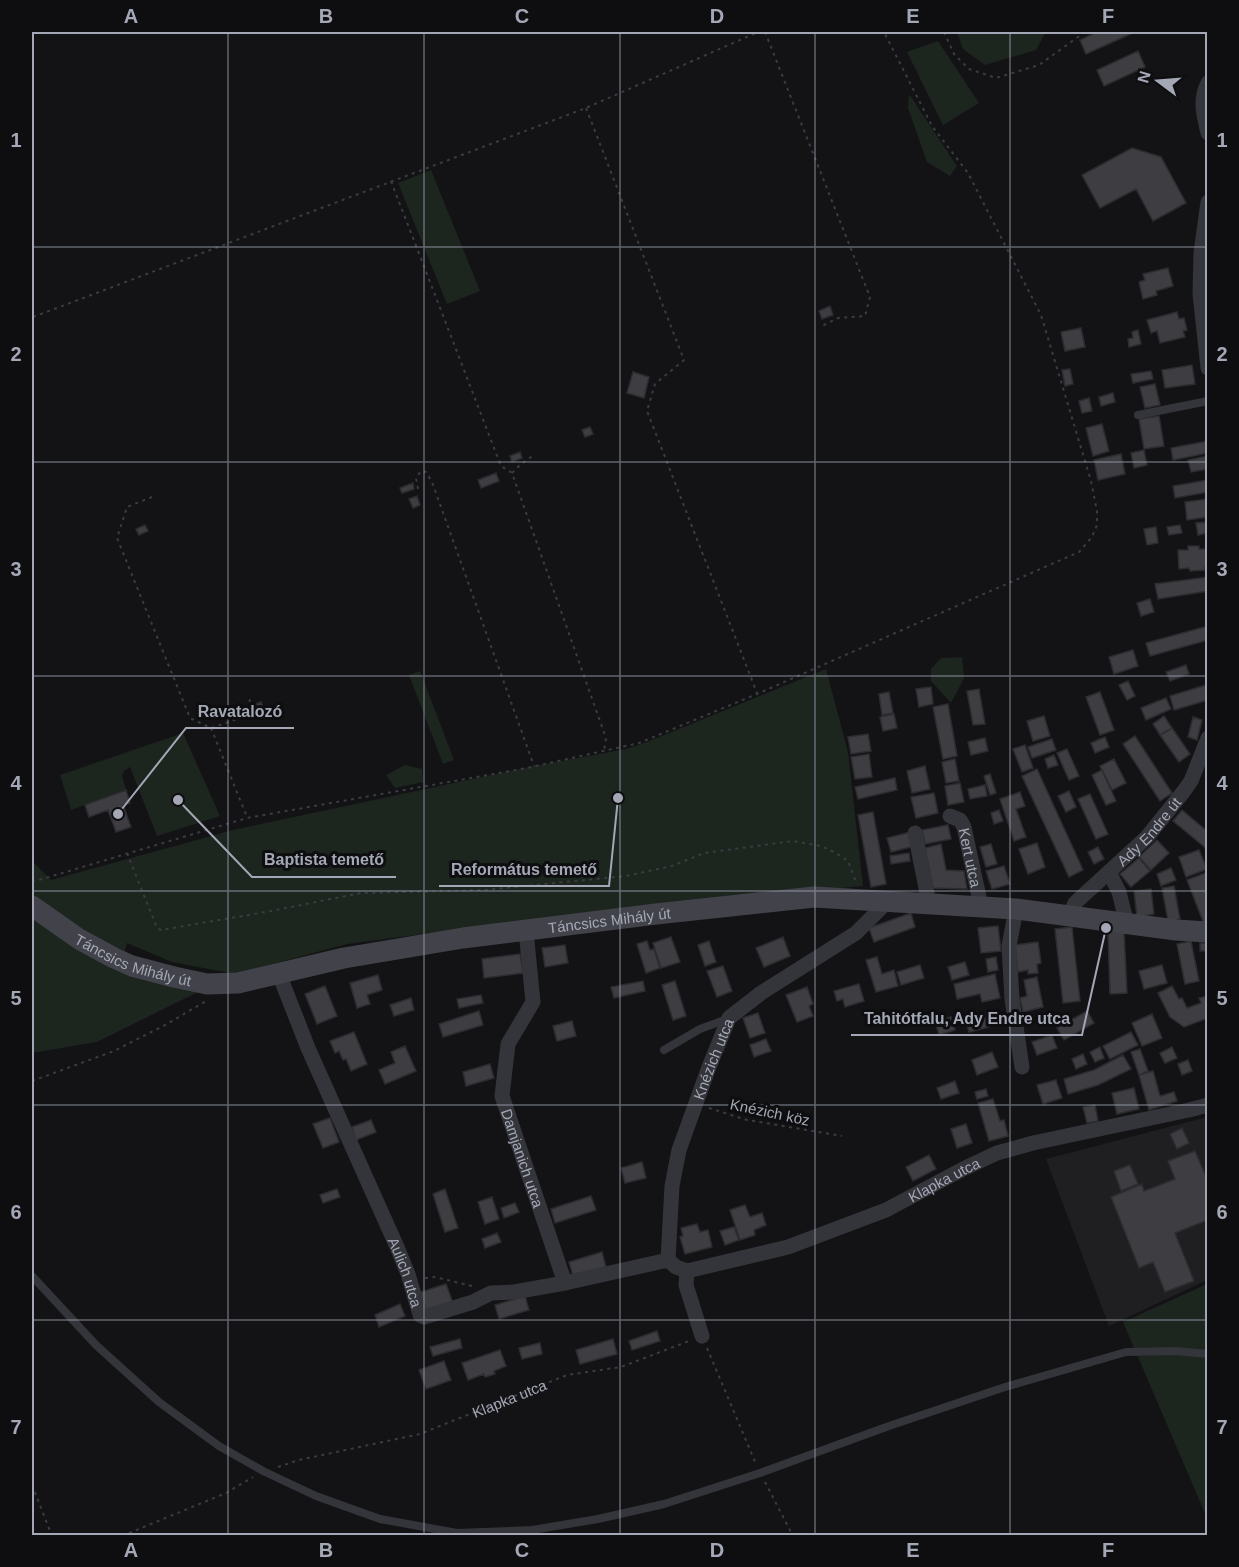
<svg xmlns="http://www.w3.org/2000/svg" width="1239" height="1567" font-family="Helvetica,sans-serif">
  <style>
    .built { fill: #1f1f22 }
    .green { fill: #1d251f }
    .building { fill: #3d3d42; stroke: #2d2d31; stroke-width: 1.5 }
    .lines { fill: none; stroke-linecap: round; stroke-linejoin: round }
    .path { stroke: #3a3c41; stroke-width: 2; stroke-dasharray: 3 4.5; stroke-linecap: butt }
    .service { stroke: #34353a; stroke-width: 8 }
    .minor { stroke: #34353a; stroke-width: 15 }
    .secondary { stroke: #42434a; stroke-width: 21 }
    .grid { fill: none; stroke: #a4a8b6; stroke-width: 1.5; stroke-opacity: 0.55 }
    .labels { text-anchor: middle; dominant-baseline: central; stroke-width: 6; stroke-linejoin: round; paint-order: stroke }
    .street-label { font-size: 15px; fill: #a4a8b6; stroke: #0e0e10 }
    .leader { fill: none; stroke: #a4a8b6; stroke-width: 2 }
    .callout-dot { fill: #a4a8b6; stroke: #0e0e10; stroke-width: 2 }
    .callout-label { font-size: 16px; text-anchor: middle; font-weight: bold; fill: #a4a8b6; stroke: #0e0e10; stroke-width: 6; stroke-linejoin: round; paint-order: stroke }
    .neatline { fill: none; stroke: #a4a8b6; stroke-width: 2 }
    .grid-label { font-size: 20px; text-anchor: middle; font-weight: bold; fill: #a4a8b6 }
  </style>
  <rect width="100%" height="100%" fill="#131315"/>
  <path class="built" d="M1207,1117V1280L1109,1326L1046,1159Z"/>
  <path class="green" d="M957,32H1046L1036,50L985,65L963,49Z
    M938,41L979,103L943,125L907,52Z
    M909,94L957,166L950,176L927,162L908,108Z
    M431,170L480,291L447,304L398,183Z
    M962,657L964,678L951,703L931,681V669L941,658Z
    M826,669L848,752L863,886L646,905L347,944L235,974L172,962L127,943L121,965L202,990L97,1042L32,1053V861L51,880L233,830L534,766L626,749L647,742Z
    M420,671L454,760L443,764L409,675Z
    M183,733L220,816L157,836L130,767L124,771L122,776L126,790L71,810L60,775Z
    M405,765L422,769L423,782L395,788L386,775Z
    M1207,1284V1518L1123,1322Z"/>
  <path class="building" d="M1097,32H1135L1086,54L1080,40Z
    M1138,51L1145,67L1104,86L1097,70Z
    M1132,148L1161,157L1186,203L1153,221L1136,189L1100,208L1082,175Z
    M1168,268L1173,286L1156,291L1157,295L1143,299L1139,282L1145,280L1143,274Z
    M830,306L833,315L822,319L819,311Z
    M1177,312L1179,319L1184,318L1187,330L1183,331L1185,337L1160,343L1157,331L1151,333L1147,320Z
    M1081,328L1085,347L1065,351L1061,332Z
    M1138,330L1141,344L1129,347L1128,339L1133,338L1132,332Z
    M1192,365L1195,384L1165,388L1162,370Z
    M1070,369L1073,384L1065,386L1062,370Z
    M1151,371L1153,379L1133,383L1131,374Z
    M633,372L649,377L644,398L627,393Z
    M1155,384L1160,405L1145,408L1140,387Z
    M1113,393L1115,402L1101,406L1099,397Z
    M1089,398L1092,411L1082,413L1079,401Z
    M1159,416L1164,446L1144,449L1139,419Z
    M1102,424L1109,451L1093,456L1086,428Z
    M590,427L593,434L585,437L582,430Z
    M1208,441V453L1173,460L1171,448Z
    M1144,450L1147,465L1134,468L1131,453Z
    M520,452L522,458L512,462L510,456Z
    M1121,454L1125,474L1098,480L1094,460Z
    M1208,456V469L1191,472L1188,460Z
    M496,473L499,481L481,488L478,480Z
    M1208,480V492L1175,498L1173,486Z
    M413,483L414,489L402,493L400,488Z
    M417,496L420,505L413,508L409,499Z
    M1208,499V517L1187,520L1185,502Z
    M1208,522V533L1198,535L1196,523Z
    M145,525L148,531L139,535L136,529Z
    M1180,525L1182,533L1169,535L1167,527Z
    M1156,527L1158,543L1147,545L1144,529Z
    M1188,546H1199V549H1208V567H1205V570L1190,571L1189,568L1179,569L1178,550H1188Z
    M1208,577V591L1158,599L1155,584Z
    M1150,599L1154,612L1141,616L1137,603Z
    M1208,626V640L1150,656L1146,643Z
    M1133,650L1138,666L1114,674L1109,657Z
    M1186,665L1189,674L1170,681L1166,672Z
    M1128,681L1135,696L1127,700L1119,685Z
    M1206,685L1208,700L1174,710L1170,696Z
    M931,687L933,704L919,707L916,689Z
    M979,689L985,724L973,725L967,691Z
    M889,692L893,713L882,715L879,694Z
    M1100,692L1114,730L1100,735L1086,697Z
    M1166,698L1171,709L1146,720L1141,708Z
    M261,702L265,712L254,716L250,706Z
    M948,704L957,756L943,759L933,707Z
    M894,714L897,728L883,731L880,717Z
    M1044,716L1050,736L1033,741L1027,721Z
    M1164,716L1172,728L1160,735L1153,724Z
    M1193,717L1202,720L1197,740L1188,737Z
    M1172,728L1190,754L1179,762L1160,735Z
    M868,734L871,751L851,754L848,737Z
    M1135,736L1172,793L1160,801L1123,744Z
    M1105,737L1109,747L1095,753L1091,743Z
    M985,738L988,751L971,755L968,742Z
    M1052,739L1056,750L1032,758L1028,747Z
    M1025,745L1033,768L1022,772L1013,749Z
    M1067,749L1079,776L1069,780L1057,753Z
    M869,754L872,777L855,779L851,757Z
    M1054,755L1058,765L1048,768L1045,759Z
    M955,759L959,781L946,783L942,762Z
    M1114,759L1126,783L1112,790L1100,766Z
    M925,766L930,789L912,793L907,771Z
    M1037,769L1083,870L1069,877L1022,776Z
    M1102,770L1116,801L1106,805L1092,775Z
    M990,774L996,793L990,795L984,776Z
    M895,778L897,790L858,799L855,787Z
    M960,783L964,802L948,805L945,786Z
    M985,785L987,796L970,799L968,789Z
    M126,790L130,803L123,805L131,827L116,832L108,810L89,817L85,805Z
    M1069,791L1076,807L1066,812L1058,796Z
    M1020,792L1025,806L1016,809L1026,837L1014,841L1000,799Z
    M934,793L938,813L916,818L911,797Z
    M1090,794L1108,834L1096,839L1078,799Z
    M999,810L1003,821L994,824L991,813Z
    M1182,810L1208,832V850L1173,821Z
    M873,812L886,884L871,887L858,815Z
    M948,825L951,839L925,844L922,830Z
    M911,832L915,846L891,852L887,838Z
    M1157,840L1169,853L1151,870L1139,857Z
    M1037,843L1045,867L1028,874L1019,849Z
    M941,844L946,870L964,871L967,889L933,888L925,848Z
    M991,844L997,864L986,867L980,847Z
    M1098,847L1104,859L1094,864L1088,852Z
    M1199,850L1207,869L1186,877L1179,857Z
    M909,853L910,861L891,864L890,856Z
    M1139,858L1150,871L1131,887L1120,874Z
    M1004,866L1010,884L992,889L986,871Z
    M1171,868L1176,880L1161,886L1157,874Z
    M1208,872V923L1204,924L1187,880Z
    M1174,886L1180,919L1168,921L1162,888Z
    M1151,889L1154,914L1137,917L1134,891Z
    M911,913L915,927L874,942L869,928Z
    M998,926L1001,951L981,953L978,928Z
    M1072,927L1080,1001L1063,1003L1055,929Z
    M1124,931L1127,993L1110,994L1108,932Z
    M671,937L680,962L661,968L653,943Z
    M783,937L790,956L764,967L756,948Z
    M647,941L650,950L654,949L660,968L646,973L637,944Z
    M709,941L716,962L705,966L698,945Z
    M1191,941L1199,981L1185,984L1177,944Z
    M1038,942L1041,963L1037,964L1038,973L1028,974V970L1018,972L1015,945Z
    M1200,943H1208V951H1200Z
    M565,945L568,963L545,967L542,948Z
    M520,954L523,973L484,978L482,959Z
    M877,957L882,974L894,970L898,986L876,992L866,960Z
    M996,957L998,970L988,972L986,959Z
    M965,962L969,975L952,980L948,967Z
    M920,965L924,978L901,985L897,972Z
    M1162,965L1167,983L1144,989L1139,971Z
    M723,966L732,991L717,997L707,971Z
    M995,974L1000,998L982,1002L980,994L957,999L954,984Z
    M378,975L382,990L367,995L370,1004L357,1008L350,983Z
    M1037,977L1043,1007L1023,1012L1020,998L1027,996L1024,980Z
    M643,981L645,991L614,998L611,987Z
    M675,981L686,1016L673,1020L662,985Z
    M859,984L864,1001L845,1007L843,999L837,1001L834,991Z
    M325,986L337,1016L317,1024L305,994Z
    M1172,986L1179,999L1182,998L1187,1008L1201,1003L1199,998L1208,996V1018L1184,1027L1170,1017L1158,993Z
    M807,987L813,1004L809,1006L813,1016L797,1022L786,995Z
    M481,995L483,1003L459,1008L457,999Z
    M411,998L414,1010L394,1016L390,1005Z
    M479,1011L483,1025L443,1037L439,1024Z
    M1087,1011L1094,1023L1064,1040L1057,1028Z
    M989,1012L993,1026L969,1032L965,1018Z
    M758,1013L765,1033L750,1038L743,1018Z
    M1152,1014L1162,1038L1142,1046L1132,1023Z
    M951,1017L955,1030L939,1035L935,1021Z
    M572,1021L576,1036L557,1041L553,1026Z
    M354,1032L367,1064L351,1071L346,1059L343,1060L339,1051L335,1053L330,1041Z
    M1131,1032L1138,1045L1110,1059L1103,1046Z
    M1052,1035L1057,1048L1037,1055L1032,1042Z
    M766,1039L771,1051L754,1057L750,1045Z
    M405,1046L416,1071L385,1084L379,1070L395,1063L391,1052Z
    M1100,1047L1104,1058L1095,1062L1090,1052Z
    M1172,1047L1177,1058L1165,1063L1160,1053Z
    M1140,1049L1148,1071L1139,1075L1131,1052Z
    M992,1052L998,1067L977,1075L972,1060Z
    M1083,1054L1087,1064L1076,1069L1072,1059Z
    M1123,1055L1131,1069L1098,1085L1068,1094L1064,1079L1094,1070Z
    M1188,1060L1192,1071L1182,1075L1178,1064Z
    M490,1064L494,1078L466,1086L463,1072Z
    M1153,1071L1160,1096L1174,1092L1177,1101L1149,1110L1139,1075Z
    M1056,1080L1062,1098L1043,1104L1037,1085Z
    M955,1081L959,1093L941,1099L937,1088Z
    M1134,1088L1139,1109L1117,1114L1112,1093Z
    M986,1089L988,1096L977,1099L975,1092Z
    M993,1099L1000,1121L1004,1120L1008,1136L989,1141L978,1103Z
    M1095,1105L1098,1121L1087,1123L1083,1107Z
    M330,1118L339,1142L323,1148L313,1124Z
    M371,1120L376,1132L356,1140L352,1127Z
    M966,1124L972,1143L957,1148L951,1129Z
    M1182,1128L1189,1143L1177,1149L1170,1134Z
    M1195,1151L1208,1181V1220L1175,1233L1194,1281L1165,1292L1153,1262L1139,1268L1111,1197L1142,1184L1144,1191L1175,1179L1168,1161Z
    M929,1155L936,1169L913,1181L906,1167Z
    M642,1162L646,1178L625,1183L621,1168Z
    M1130,1165L1138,1184L1121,1191L1114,1171Z
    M337,1189L340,1197L323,1203L320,1195Z
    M445,1189L458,1228L445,1232L433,1194Z
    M591,1196L596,1210L555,1223L551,1209Z
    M492,1197L499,1219L485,1224L478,1202Z
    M515,1203L519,1212L504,1218L501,1208Z
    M745,1205L750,1217L762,1213L766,1225L754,1230L755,1235L740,1240L730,1210Z
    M697,1224L700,1232L708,1230L712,1247L685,1254L680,1237L683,1236L681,1228Z
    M734,1227L739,1240L725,1245L720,1231Z
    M497,1233L501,1242L485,1248L482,1239Z
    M602,1252L606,1267L573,1276L569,1262Z
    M446,1284L453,1303L425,1313L418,1293Z
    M525,1296L529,1310L499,1319L495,1305Z
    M400,1304L405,1316L379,1327L375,1315Z
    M657,1331L660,1341L632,1350L629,1341Z
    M460,1339L462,1348L433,1356L430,1347Z
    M613,1339L617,1354L580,1364L576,1350Z
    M540,1343L542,1354L522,1359L519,1348Z
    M500,1350L506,1366L494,1371L495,1374L485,1377L484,1374L468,1380L462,1363Z
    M444,1361L451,1380L426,1389L419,1370Z"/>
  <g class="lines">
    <g class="path">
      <path d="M765,32L870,297L865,316L838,318L822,326"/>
      <path d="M944,32L954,54L969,69L996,78L1039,65L1085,32"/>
      <path d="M586,108L684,360L655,384L647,411L757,693"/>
      <path d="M391,181L501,466L512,473L606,738L604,751"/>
      <path d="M33,317L586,108L758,32"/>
      <path d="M512,473L521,464L534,455"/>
      <path d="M418,489L416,478L421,471L426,472L432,482L534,766"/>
      <path d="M152,497L127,507L117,538L190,718L211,728L249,715L250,695"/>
      <path d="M211,728L247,817"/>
      <path d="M127,853L157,928L161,930L271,911L361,893L485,890L626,876L672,866L704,853L793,841L821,846L834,852L848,861L856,882"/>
      <path d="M32,882L247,818L527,768L639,743L757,694L1079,552L1092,537L1097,525V511L1091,481L1041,315L968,173L932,126L884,32"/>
      <path d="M32,1081L114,1051L167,1024L206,1001"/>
      <path d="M709,1108L747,1120L842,1136"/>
      <path d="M425,1278L435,1277L472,1286"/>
      <path d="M707,1348L756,1464"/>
      <path id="s1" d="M278,1467L299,1460L420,1434L567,1375L621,1367L689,1341"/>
      <path d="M765,1482L793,1536"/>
      <path d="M32,1485L52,1536"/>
      <path d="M122,1536L226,1493L253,1477"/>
    </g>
    <path class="service" d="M1138,415L1208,401
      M664,1050L700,1029L727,1019
      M32,1276L96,1345L159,1402L219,1446L263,1471L316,1496L380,1519L457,1533L532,1530L598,1519L664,1504L760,1473L889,1426L1005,1387L1126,1352L1175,1351L1208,1354"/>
    <g class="minor">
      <path d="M1208,83C1199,100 1204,116 1208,133"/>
      <path d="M1208,202L1201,253L1200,294L1208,368"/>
      <path id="s2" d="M950,816L960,820L964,827L981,906"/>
      <path d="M915,833L929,903"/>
      <path d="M1109,872L1119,892L1127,924"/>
      <path d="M1016,909L1009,946L1012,999L1022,1067"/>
      <path id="s3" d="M1070,915L1075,903L1147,837L1184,791L1191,781L1208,738"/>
      <path id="s4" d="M526,931L533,1002L508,1044L502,1096L565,1283"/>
      <path id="s5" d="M279,974L308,1048L397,1247L408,1274L420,1315L424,1317L473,1302L491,1293L514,1292L565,1283L668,1260L676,1267L687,1271"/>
      <path id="s6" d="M668,1260L672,1186L679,1150L709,1067L729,1018L761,993L856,933L889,900"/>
      <path id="s7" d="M687,1271L788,1247L886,1210L963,1169L997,1153L1033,1143L1189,1110L1208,1105"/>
      <path d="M687,1271L686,1285L702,1336"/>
    </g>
    <path class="secondary" id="s8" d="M32,906L79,939L114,958L132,966L174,977L207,984L238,983L344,958L463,938L656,914L814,897L1016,909L1176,930L1208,932"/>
  </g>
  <path class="grid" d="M228,32V1536M424,32V1536M620,32V1536M815,32V1536M1010,32V1536M32,247H1208M32,462H1208M32,676H1208M32,891H1208M32,1105H1208M32,1320H1208"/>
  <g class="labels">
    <g class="street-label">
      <text stroke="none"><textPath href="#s3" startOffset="116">Ady Endre út</textPath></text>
      <text stroke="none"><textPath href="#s2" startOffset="50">Kert utca</textPath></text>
      <text stroke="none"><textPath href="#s8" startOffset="602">Táncsics Mihály út</textPath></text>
      <text stroke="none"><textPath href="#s8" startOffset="116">Táncsics Mihály út</textPath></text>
      <text stroke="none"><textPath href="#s6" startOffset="208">Knézich utca</textPath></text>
      <text transform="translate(770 1112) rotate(12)">Knézich köz</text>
      <text stroke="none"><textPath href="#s4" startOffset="238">Damjanich utca</textPath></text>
      <text stroke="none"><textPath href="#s7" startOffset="274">Klapka utca</textPath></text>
      <text stroke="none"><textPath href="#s5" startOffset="324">Aulich utca</textPath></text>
      <text stroke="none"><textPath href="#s1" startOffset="242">Klapka utca</textPath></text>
    </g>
  </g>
  <path class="leader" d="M118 814L186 728H294M178 800L252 877H396M618 798L609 886H439M1106 928L1082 1035H851"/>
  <g class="callout-dot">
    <circle cx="118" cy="814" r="6"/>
    <circle cx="178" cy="800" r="6"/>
    <circle cx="618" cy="798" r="6"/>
    <circle cx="1106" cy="928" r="6"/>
  </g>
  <g class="callout-label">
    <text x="240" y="717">Ravatalozó</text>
    <text x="324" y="865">Baptista temető</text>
    <text x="524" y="875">Református temető</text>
    <text x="967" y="1024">Tahitótfalu, Ady Endre utca</text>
  </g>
  <rect width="1239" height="1567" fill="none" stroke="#0e0e10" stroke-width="66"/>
  <g transform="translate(1158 81) rotate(286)" stroke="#0e0e10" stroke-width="4.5" paint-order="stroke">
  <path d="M0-4.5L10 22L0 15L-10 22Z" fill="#a4a8b6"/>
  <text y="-9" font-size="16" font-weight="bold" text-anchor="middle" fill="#a4a8b6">N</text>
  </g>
  <rect x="33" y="33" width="1173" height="1501" class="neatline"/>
  <g class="grid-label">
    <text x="131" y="23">A</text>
    <text x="326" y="23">B</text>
    <text x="522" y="23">C</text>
    <text x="717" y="23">D</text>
    <text x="913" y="23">E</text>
    <text x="1108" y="23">F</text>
    <text x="16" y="147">1</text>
    <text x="1222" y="147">1</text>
    <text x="16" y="361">2</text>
    <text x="1222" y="361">2</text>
    <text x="16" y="576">3</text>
    <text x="1222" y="576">3</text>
    <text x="16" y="790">4</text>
    <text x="1222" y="790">4</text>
    <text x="16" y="1005">5</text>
    <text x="1222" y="1005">5</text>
    <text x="16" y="1219">6</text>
    <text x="1222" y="1219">6</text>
    <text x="16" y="1434">7</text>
    <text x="1222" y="1434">7</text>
    <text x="131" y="1557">A</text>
    <text x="326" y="1557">B</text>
    <text x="522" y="1557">C</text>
    <text x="717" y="1557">D</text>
    <text x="913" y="1557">E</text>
    <text x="1108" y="1557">F</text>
  </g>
</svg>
